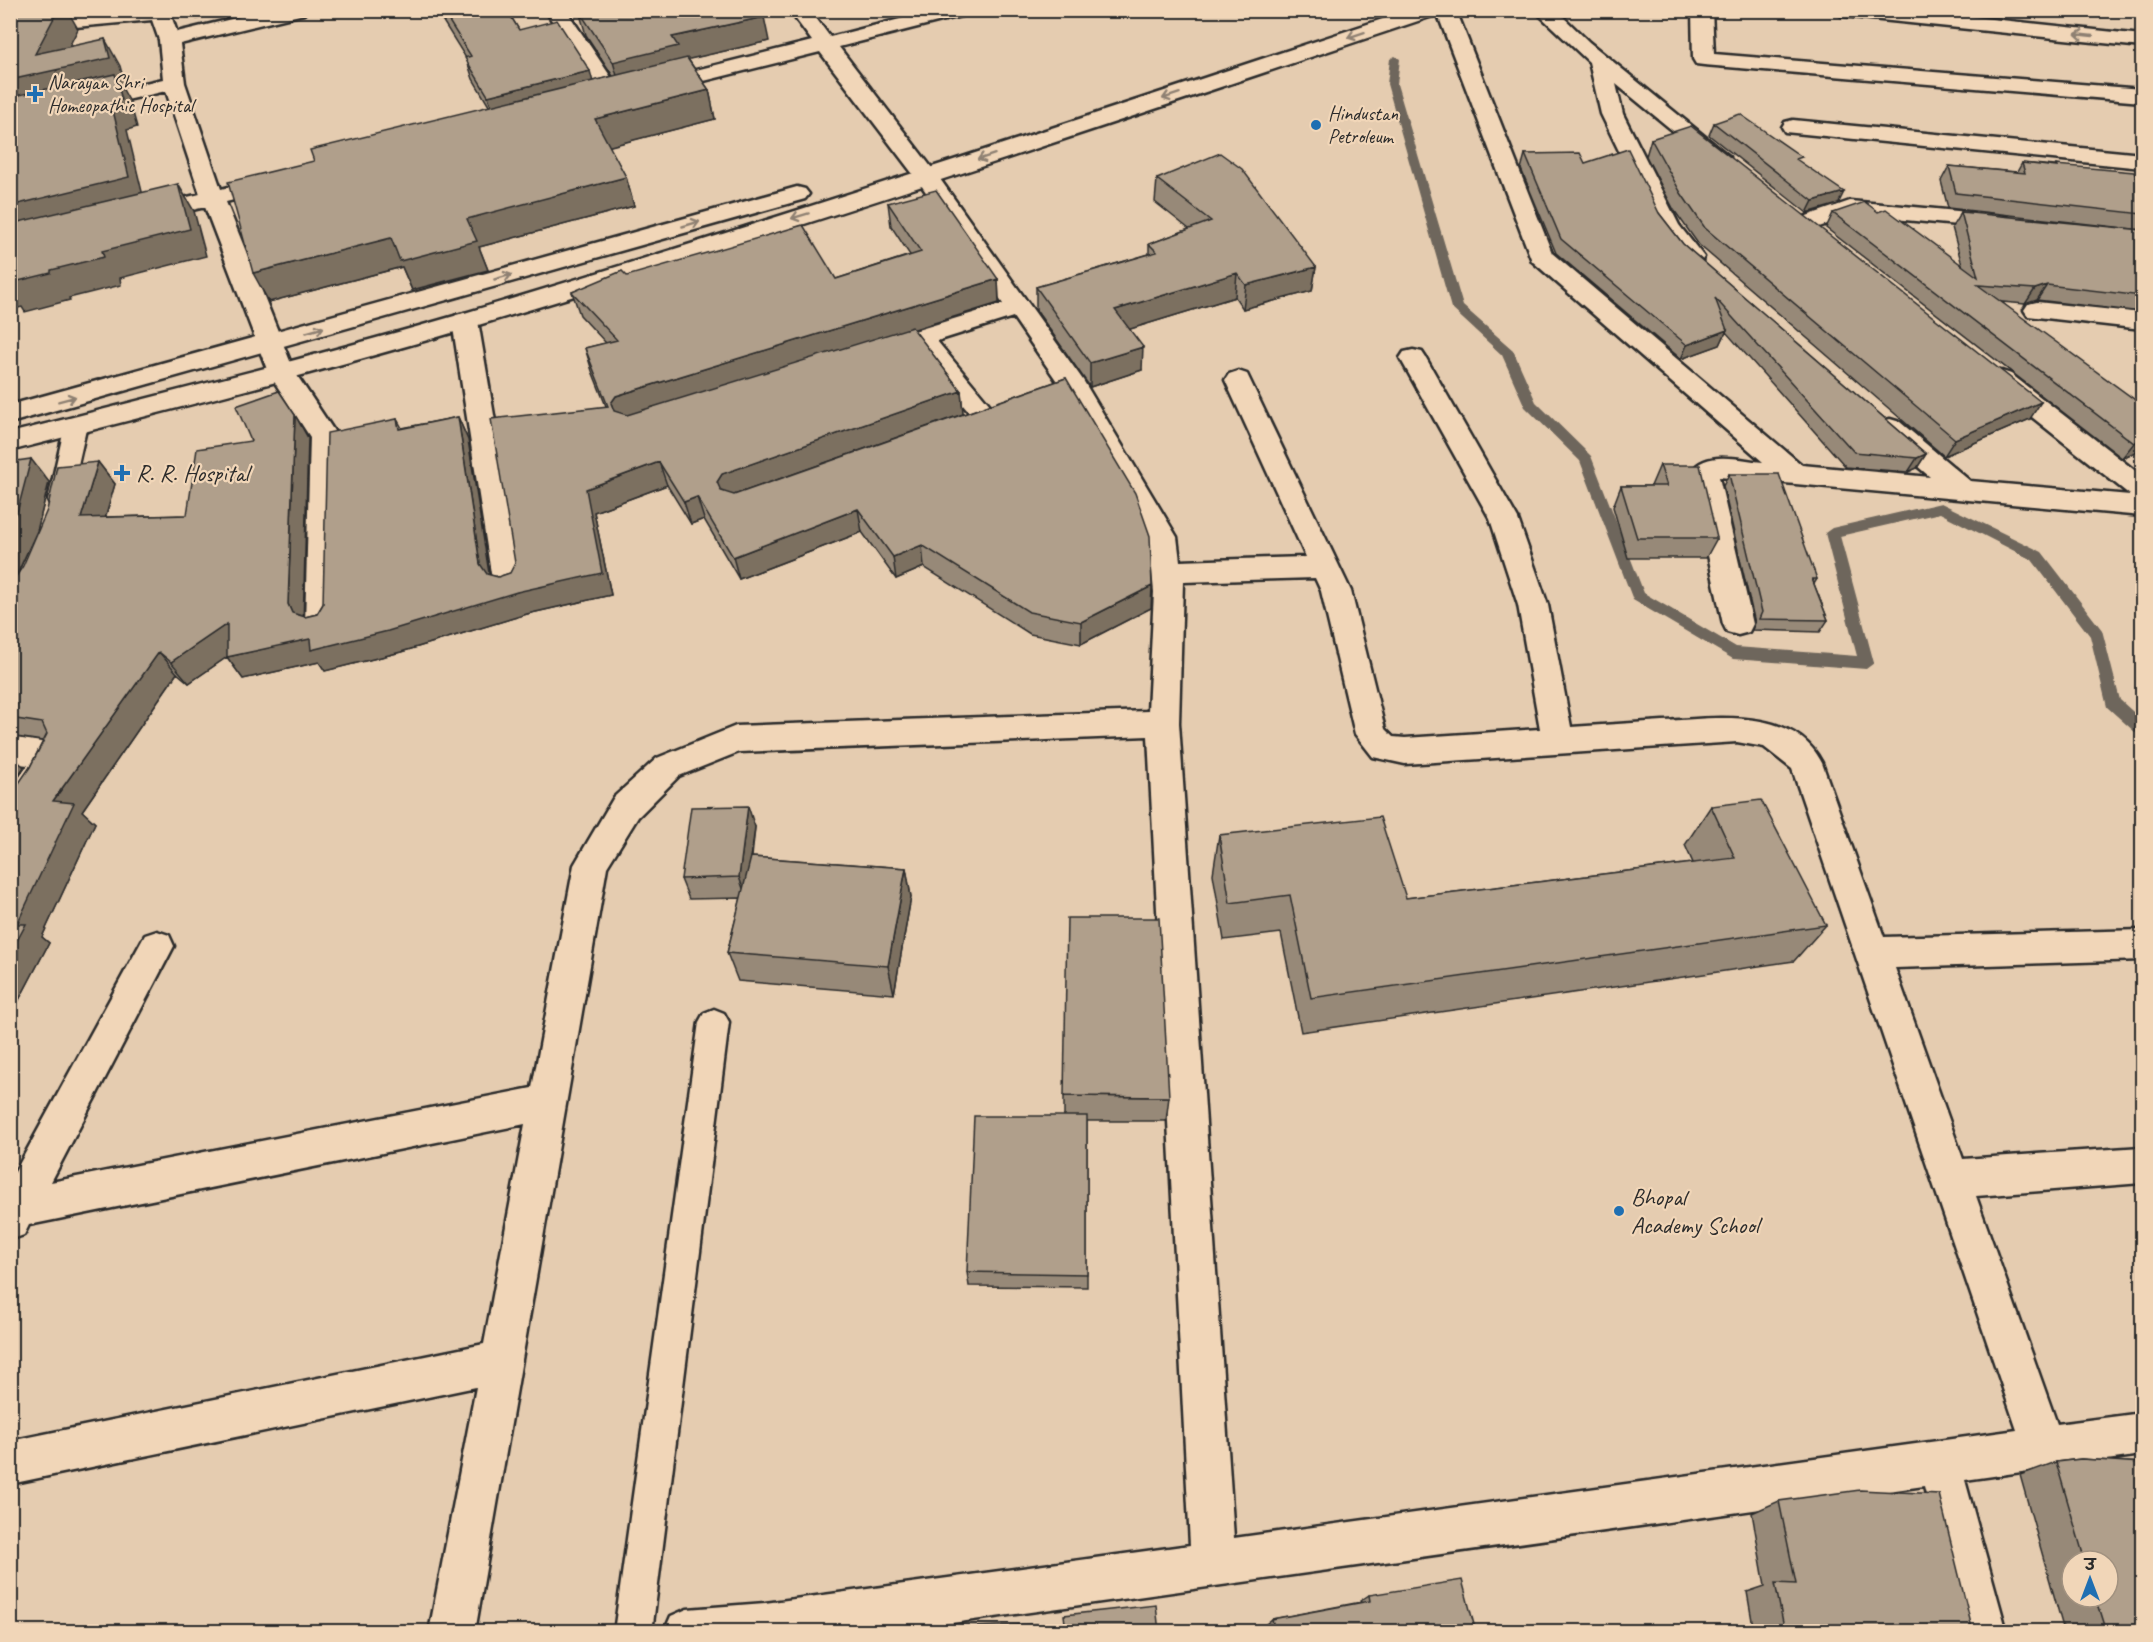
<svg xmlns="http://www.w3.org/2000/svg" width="2153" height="1642" font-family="Caveat,'Playpen Sans Deva',sans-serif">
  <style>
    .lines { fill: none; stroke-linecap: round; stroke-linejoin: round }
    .stream { fill: #6e665b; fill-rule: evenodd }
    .lane-casing { stroke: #2b2b2b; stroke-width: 5 }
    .street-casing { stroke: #2b2b2b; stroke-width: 5 }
    .secondary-casing { stroke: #2b2b2b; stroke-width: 5 }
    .lane { fill: #f1d6b8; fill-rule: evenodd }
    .street { fill: #f1d6b8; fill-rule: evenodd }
    .secondary { fill: #f1d6b8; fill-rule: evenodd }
    .wall { fill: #978978; stroke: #2b2b2b; stroke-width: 1.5; fill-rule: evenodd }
    .shaded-wall { fill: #7b6f61; stroke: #2b2b2b; stroke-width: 1.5 }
    .building { fill: #b09f8b; stroke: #2b2b2b; stroke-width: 1.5 }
    .oneway { stroke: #8e8072 }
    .poi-dot { fill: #1f6fb2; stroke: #f1d6b8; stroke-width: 2 }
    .labels { text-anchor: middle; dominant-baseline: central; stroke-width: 4.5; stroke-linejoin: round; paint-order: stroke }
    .far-poi-label { font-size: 20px; fill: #2b2b2b; stroke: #f1d6b8; text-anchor: start }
    .poi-label { font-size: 24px; fill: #2b2b2b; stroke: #f1d6b8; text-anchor: start }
  </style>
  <rect width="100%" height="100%" fill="#e5ccb0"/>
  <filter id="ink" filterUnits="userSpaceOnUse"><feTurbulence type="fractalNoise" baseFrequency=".0167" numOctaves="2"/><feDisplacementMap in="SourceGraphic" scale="12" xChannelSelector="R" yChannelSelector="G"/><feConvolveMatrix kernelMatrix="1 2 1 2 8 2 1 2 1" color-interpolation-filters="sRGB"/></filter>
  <g filter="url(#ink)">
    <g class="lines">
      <path class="stream" d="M1395,56L1400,59L1397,84L1463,306L1513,350L1536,402L1591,456L1644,593L1736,647L1857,656L1825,533L1832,528L1941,503L2042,552L2102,630L2120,700L2142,720V735L2136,733L2107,707L2090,636L2032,560L1940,513L1840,536L1874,663L1866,669L1733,659L1633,600L1580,461L1525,407L1502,355L1451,308L1387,84L1390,59Z"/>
      <defs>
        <path id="lane" d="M76,418L84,420L87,425L70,500L67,506L59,508L51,506L48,500L65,425L68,420Z
          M714,1009L724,1013L729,1022L652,1632H614L699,1022L704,1013Z"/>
        <path id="street" d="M121,10H169L177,32L269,10H307L304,14L180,44L185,83L221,189L274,176L282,178L286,183L282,188L226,202L294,371L338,437L335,626L331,634L320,637L309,634L305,626L310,437L268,372L205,207L146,221L138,219L134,214L138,209L200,194L166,91L10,127V113L163,79L159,40L152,20L10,33V21Z
          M545,10H566L625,98L622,103H606Z
          M789,10H810L830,37L935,10H972L969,14L839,47L935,172L1083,380L1177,537L1180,561L1306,557L1225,380L1229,374L1238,371L1247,374L1351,591L1385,729L1393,737L1405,738L1540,729L1518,605L1490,519L1400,358L1404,352L1413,350L1422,352L1426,358L1518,519L1548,605L1571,727C1602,725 1633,723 1663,721C1716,718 1793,706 1822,763L1884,937L2142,930V960L1895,968L1963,1159L2142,1147V1183L1976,1196L2057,1424L2142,1413V1455L1965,1480L2007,1632H1961L1924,1486L888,1632H664L671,1616L687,1609L765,1603L1190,1545L1148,736L739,752L679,776L638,817L607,867L475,1632H429L476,1387L10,1484V1441L484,1344L525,1124L29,1225L24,1235L10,1240V1181L145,935L157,931L169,935L174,946L51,1182L532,1088L574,865L614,797L657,758L736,726L1148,711L1154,592L1149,537L1063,390L1013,317L937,341L1000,417L996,423L987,426L978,423L915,348L877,359L868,357L864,351L868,345L1003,304L919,182L820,52L656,93L648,92L645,87L648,82L812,41ZM1315,578L1321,591L1355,734L1373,757L1405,764L1737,742L1764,747L1792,769L2017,1430L1234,1538L1179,723L1183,582Z
          M1436,10H1456L1552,253L1802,465L1930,477L1880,434L1877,428L1880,422L1890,419L1900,422L1970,481L2130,495L1993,386L1989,380L1993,374L2002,371L2011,374L2142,476V516L1719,477L1753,624L1749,632L1738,635L1727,632L1723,624L1690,473C1705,449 1739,460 1763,462L1532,261Z
          M1534,10H1556L1589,42L1730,157L1727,162H1711L1616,84L1623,114L1679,225L1704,257L1701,262L1692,264L1683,262L1656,227L1601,114L1589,62Z
          M1692,10H1712L1714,54L2142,89V102L1704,65L1696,64L1693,59Z
          M1793,120L2142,154V168L1785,132L1782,127L1785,122Z
          M1850,201L2000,215L2008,217L2012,222L2008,227L2000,229L1852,215L1811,230H1795L1791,225L1795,220Z
          M2037,302L2142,313V329L2028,316L2024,310L2028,304Z
          M465,313L474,315L478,321L523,586L518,594L508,597L498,594L493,586L452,321L456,315Z
          M10,737L60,745L65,754C54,777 35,823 10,831V791L28,765L10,763Z"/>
        <path id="secondary" d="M1410,10H1442L1439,14C1119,121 798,230 475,326C321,372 166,411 10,451V433C160,395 310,358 458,315C778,220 1094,114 1410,10Z
          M1832,10H1907L2142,35V47L1842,16Z
          M797,187L805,189L809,194L805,199L10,423V405Z"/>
      </defs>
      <use href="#lane" class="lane-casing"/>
      <use href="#street" class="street-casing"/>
      <use href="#secondary" class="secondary-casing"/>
      <use href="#lane" class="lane"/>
      <use href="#street" class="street"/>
      <use href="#secondary" class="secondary"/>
    </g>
    <path class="wall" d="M436,10H507L519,30L593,81L613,76L586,35L579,11L769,41L688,59L709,90L715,119L609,146L626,177L634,206L479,247L488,270L412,290L402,267L269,302L314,161L489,106L473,79L466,58Z
      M1714,123L1838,204L1807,213L1709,135Z
      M1651,139L2030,419L1944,456L1699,245L1674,210L1646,156Z
      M1525,154L1585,163L1659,213L1683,244L1926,454L1917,468L1908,472L1846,467L1726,332L1720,345L1681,359L1556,253L1521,169Z
      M2022,163L2055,166L2056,165L2142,178V230L1948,208L1941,181L1949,166L2017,172Z
      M1157,179L1316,267L1312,291L1243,309L1235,297L1130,329L1142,370L1090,387L1036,310V287L1149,254V244L1189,229L1155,202Z
      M888,203L998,279L999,303L913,329L961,391L963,414L733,495L1066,378L1151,608L1081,644L1030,634L924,567L896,579L862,532L739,579L704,519L691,524L667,485L594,512L611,595L527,614L401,652L325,671L319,662L243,679L227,657L189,683L177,673L82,811L95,823L42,937L49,943L10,1017L30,767L43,741L10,736V462L49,482L37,531L16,577L98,462L115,484L105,517L187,515L308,438L303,617H305L317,614L323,604L397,419L402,428L458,417L468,440L489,575L498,577L510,573L606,406L592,371L585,348L606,343L580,315L572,292L627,276L836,279L910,255L891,226Z
      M1961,212L2142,230V312L2037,300L2025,304L2002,302L2142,449L2122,458L1826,228L1833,213L1962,265L1952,227Z
      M1660,465L1717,538L1706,558H1628L1613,507L1621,486H1651Z
      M1729,474L1817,579L1814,584L1828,620L1820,632L1752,630L1755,623L1723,486Z
      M1711,806L1826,925L1794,961L1301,1032L1281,933L1224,940L1213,874L1219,835L1406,898L1693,863L1685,845Z
      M755,827L752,857L906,868L911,897L894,994L738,981L727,953L741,898L689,899L681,879Z
      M1064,1096L1169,1097L1166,1121H1087V1287L969,1286L967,1272L1064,1116Z
      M2081,1459L2142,1463V1632H2063L2064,1631L2020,1475L2056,1462ZM2072,1561H2108V1597H2072Z
      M1779,1501L1973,1632H1754L1747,1592L1765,1586L1752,1513Z
      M1369,1595L1476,1632H1268L1266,1624L1272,1619L1361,1602L1360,1601Z"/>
    <path class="shaded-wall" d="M10,10H87L69,13L78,29L57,70L105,39L120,66L125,85L121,86L130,102L137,127L127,130L145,204L10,239Z
      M192,10H234L197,19Z
      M764,17L769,41L681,61L620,86L613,62L672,37Z
      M590,71L596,93L495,118L488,96Z
      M709,90L715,119L603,148L595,119Z
      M626,177L634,206L479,247L488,270L412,290L402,267L269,302L253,273Z
      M178,184L194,211L206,256L120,278L121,285L69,298L70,300L25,312L22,307L10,310V283L51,270L102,251Z
      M1844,192L1838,204L1807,213L1813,201Z
      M1316,267L1312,291L1243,309L1246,285Z
      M1237,273L1235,297L1114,334L1115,310Z
      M998,279L999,303L623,419L619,426L611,403L616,396Z
      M2047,285L2037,300L2025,304L2035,289Z
      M1727,330L1720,345L1681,359L1687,345Z
      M1143,347L1142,370L1090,387V363Z
      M961,391L963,414L728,497L723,505L717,482L722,474Z
      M2041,402L2030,419L1944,456L1955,439Z
      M295,415L308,438L303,626L292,613L288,604Z
      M458,417L468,440L491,586L480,564Z
      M2142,439V449L2122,458L2134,443Z
      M1926,454L1917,468L1908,472L1917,458Z
      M31,459L49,482L37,531L10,589V525Z
      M98,462L115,484L99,540L81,518Z
      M659,462L667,485L594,512L611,595L527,614L401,652L325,671L319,662L243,679L227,657L517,592L586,489Z
      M697,497L704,519L691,524L684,502Z
      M858,509L862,532L739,579L733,557Z
      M922,545L924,567L896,579L893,557Z
      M1152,586L1151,608L1081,644V622Z
      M227,624L243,646L189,683L171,662Z
      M159,652L177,673L82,811L95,823L42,937L49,943L10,1017V954L17,924L53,801Z
      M10,754L24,767L10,787Z
      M748,806L755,827L746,897L739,877Z
      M906,868L911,897L894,994L888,966Z"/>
    <path class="building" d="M10,10H58L35,54L105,39L110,58L10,80Z
      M442,10H507L519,30L557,20L590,71L488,96L465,58L471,56Z
      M582,10H760L764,17L672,37L678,46L613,62L579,11Z
      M687,58L709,90L595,119L626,177L467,219L477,241L400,261L391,238L253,273L228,182L314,161L310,150Z
      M115,74L122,100L111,102L129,177L10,206V97Z
      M1740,114L1802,157L1796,159L1844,192L1813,201L1714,123Z
      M1691,126L2041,402L1955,439L1705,228L1681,193L1651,139Z
      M1628,149L1659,213L1683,244L1926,454L1917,458L1854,452L1715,298L1727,330L1687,345L1561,239L1525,154L1580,153L1585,163Z
      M1220,153L1242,169L1316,267L1246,285L1237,273L1115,310L1143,347L1090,363L1036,287L1157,252L1149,244L1211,221L1157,179Z
      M2022,163L2057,167L2056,165L2134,172L2136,177L2142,178V214L1956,193L1949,166L2025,173Z
      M178,184L190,229L102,251L104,257L51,270V273L10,283V224Z
      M936,190L998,279L616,396L611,403L614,411L627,415L912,327L961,391L722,474L717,482L721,491L734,495L1066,378L1135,493L1150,536L1152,586L1081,622L1029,612L922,545L893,557L858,509L733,557L697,497L684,502L659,462L586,489L602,573L517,592L388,631L311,650L310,639L227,657V624L171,662L159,652L53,801L74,803L17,924H26L10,954V796L30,767L47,734L42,723L10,718V586L23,566L47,510L57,466L98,462L81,518L187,515L197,449L251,441L236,406L279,391L295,415L288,604L292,613L305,617L317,614L323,604L327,433L397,419L399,429L458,417L480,564L487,574L498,577L510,573L515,563L491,419L608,406L585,348L617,340L572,292L622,271L627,276L803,225L836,279L921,252L888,203Z
      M1865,202L1878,212L1886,209L1978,277L1961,212L2142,230V296L2047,285L2035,289L1978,285L2142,405V439L2134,443L1833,213Z
      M31,459L18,509L10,525V462Z
      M1660,465H1700L1717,538H1637L1621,486H1667Z
      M1729,474H1779L1817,579H1812L1828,620L1759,619L1762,612Z
      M1761,800L1826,925L1311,998L1290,895L1230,903L1219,835L1380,817L1406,898L1735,858L1711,806Z
      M748,806L739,877L681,879L691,807Z
      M751,857L906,868L888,966L727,953Z
      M1067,918H1159L1169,1097L1064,1096Z
      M974,1116H1087V1274L967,1272Z
      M2081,1459L2142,1463V1632H2088L2087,1628L2106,1629L2096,1597H2108V1561H2085L2056,1462Z
      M1860,1490L1939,1494L1973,1632H1785L1775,1583L1796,1584L1779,1501Z
      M1462,1580L1476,1632H1275L1272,1619L1370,1601L1369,1595Z
      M1156,1605L1159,1632H818V1629L898,1627V1630L1065,1623L1064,1615Z"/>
    <defs><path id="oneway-shaft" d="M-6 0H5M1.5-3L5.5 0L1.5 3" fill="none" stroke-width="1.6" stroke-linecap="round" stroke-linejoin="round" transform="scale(1.5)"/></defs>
    <g class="oneway">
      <use href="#oneway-shaft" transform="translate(1356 35) rotate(162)"/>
      <use href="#oneway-shaft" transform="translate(2084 35) rotate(-174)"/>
      <use href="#oneway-shaft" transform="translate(1171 96) rotate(162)"/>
      <use href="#oneway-shaft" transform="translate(986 157) rotate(162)"/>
      <use href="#oneway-shaft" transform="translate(800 216) rotate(163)"/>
      <use href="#oneway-shaft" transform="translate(691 224) rotate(-16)"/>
      <use href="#oneway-shaft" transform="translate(503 277) rotate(-16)"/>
      <use href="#oneway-shaft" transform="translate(315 330) rotate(-16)"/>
      <use href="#oneway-shaft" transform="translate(67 399) rotate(-15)"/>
    </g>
  </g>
  <g class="poi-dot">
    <path d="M32 85h6v6h6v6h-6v6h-6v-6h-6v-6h6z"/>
    <circle cx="1316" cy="125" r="6"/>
    <path d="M119 464h6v6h6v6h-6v6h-6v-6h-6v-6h6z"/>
    <circle cx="1619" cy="1211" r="6"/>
  </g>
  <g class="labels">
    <g class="far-poi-label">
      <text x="48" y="82">Narayan Shri<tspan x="48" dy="23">Homeopathic Hospital</tspan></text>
      <text x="1328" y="113">Hindustan<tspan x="1328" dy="23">Petroleum</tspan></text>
    </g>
    <g class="poi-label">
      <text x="136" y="473">R. R. Hospital</text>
      <text x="1631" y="1197">Bhopal<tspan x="1631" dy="28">Academy School</tspan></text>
    </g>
  </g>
  <rect width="2153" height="1642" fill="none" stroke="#f1d6b8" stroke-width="36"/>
  <rect x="18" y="18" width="2117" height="1606" fill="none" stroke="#2b2b2b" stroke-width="2" filter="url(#ink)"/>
  <g transform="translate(2090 1579)"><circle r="28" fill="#f1d6b8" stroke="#a29280" stroke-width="1.5"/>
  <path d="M0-4.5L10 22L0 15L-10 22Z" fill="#1f6fb2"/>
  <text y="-9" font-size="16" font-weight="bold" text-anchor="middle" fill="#2b2b2b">उ</text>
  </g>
</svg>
